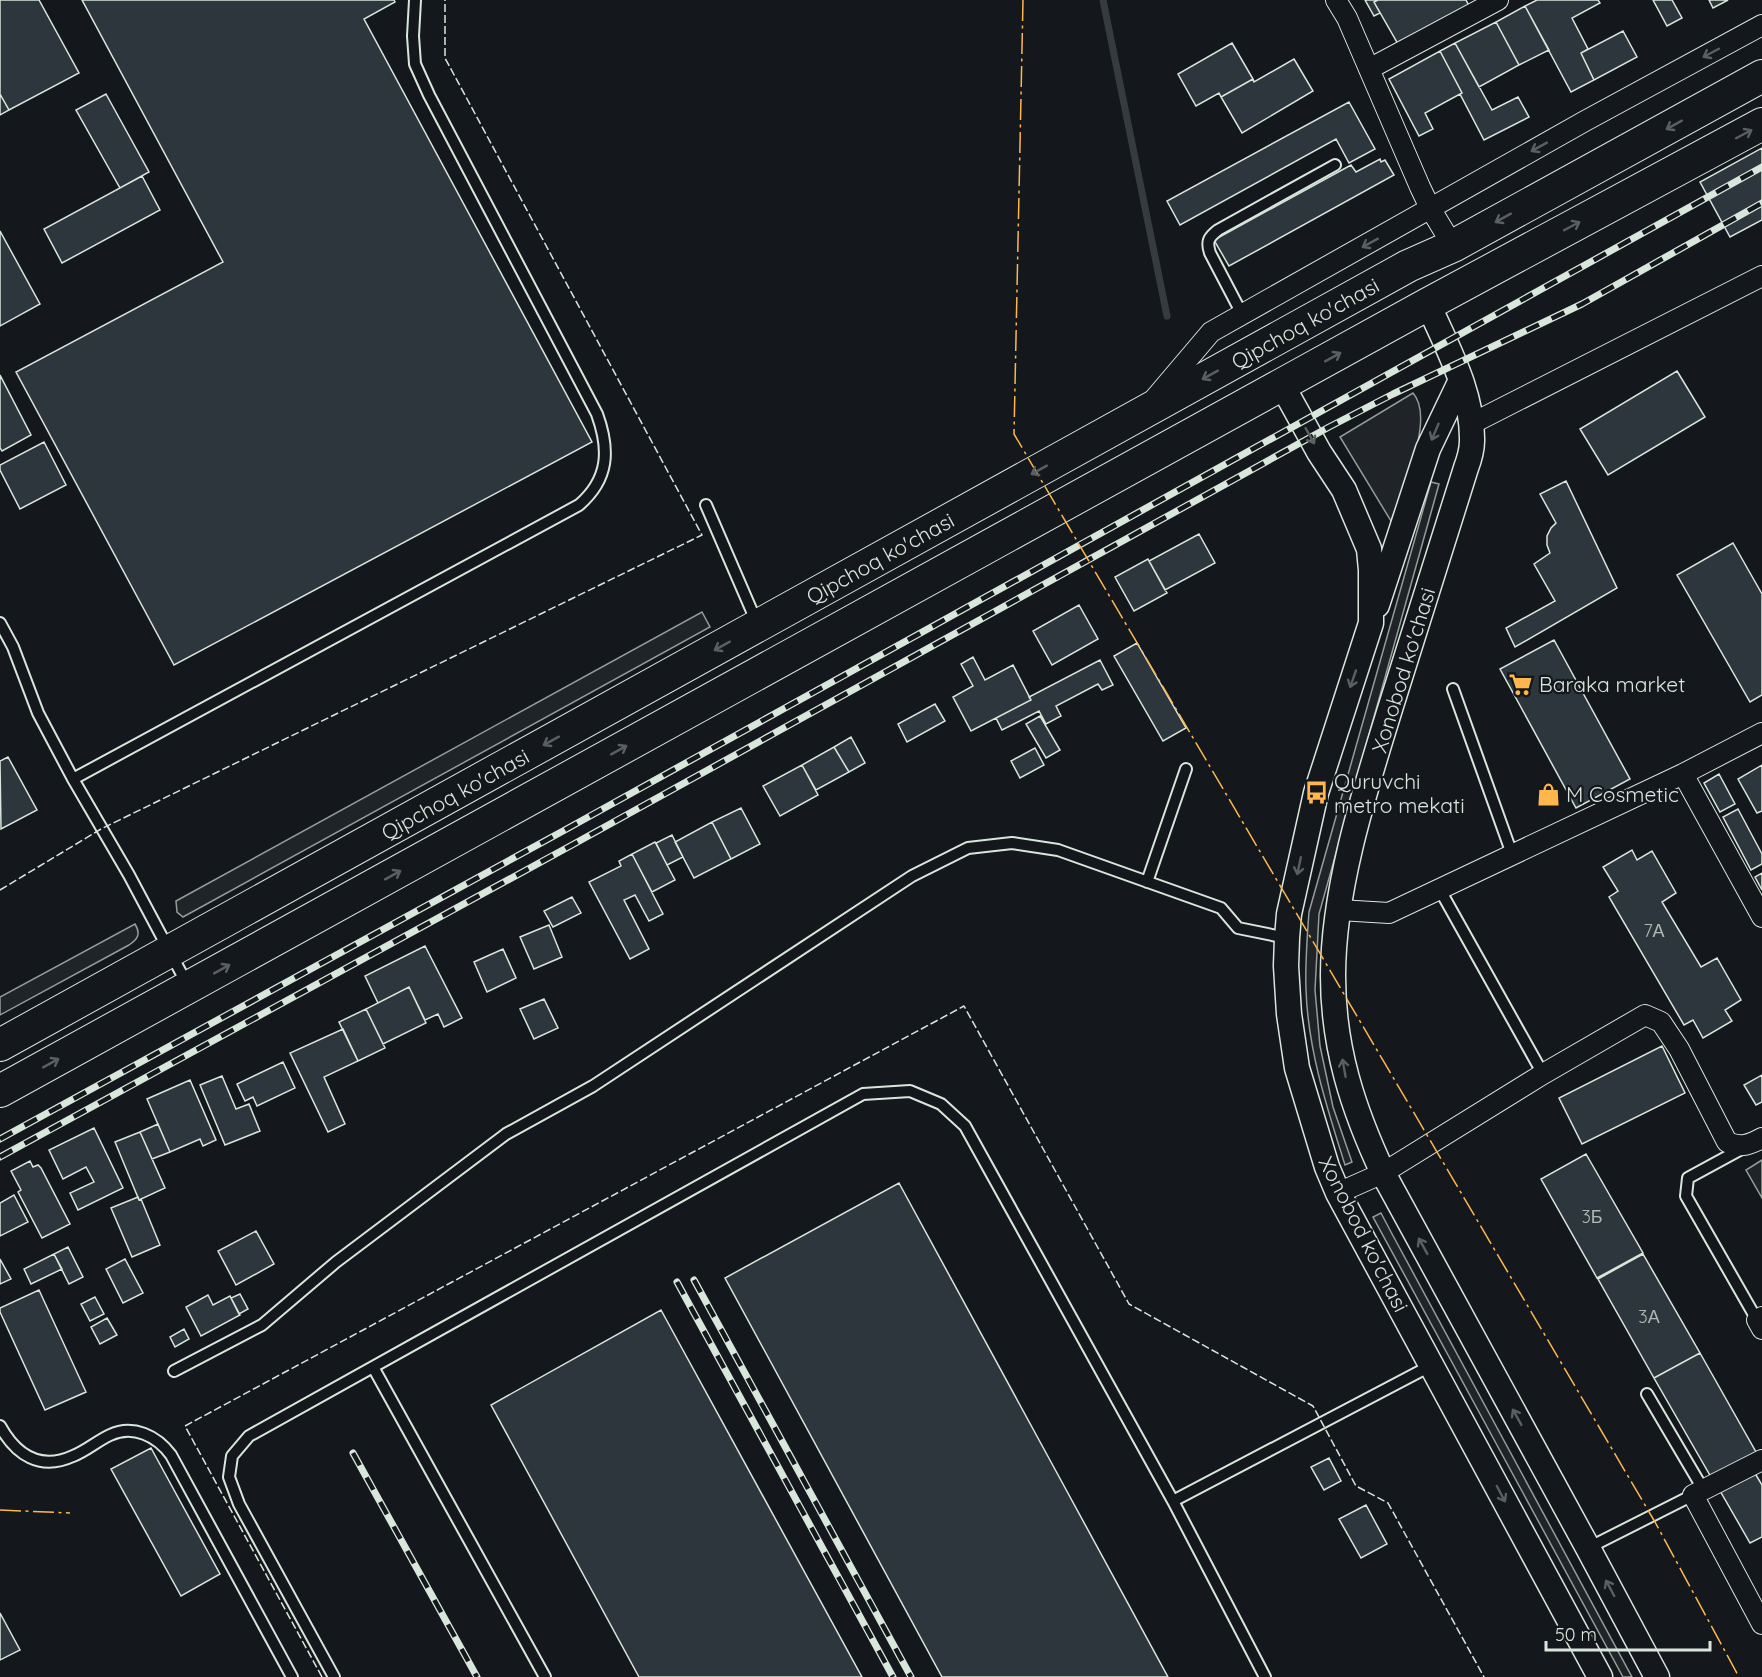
<svg xmlns="http://www.w3.org/2000/svg" width="1762" height="1677" font-family="Quicksand,sans-serif">
  <style>
    .green { fill: #202428; stroke: #939e99; stroke-width: 1.5 }
    .lines { fill: none; stroke-linecap: round; stroke-linejoin: round }
    .stream { stroke: #363b3e; stroke-width: 7 }
    .building { fill: #2c363c; stroke: #d8e6dc; stroke-width: 1.5 }
    .service-casing { stroke: #d8e6dc; stroke-width: 14 }
    .minor-casing { stroke: #d8e6dc; stroke-width: 22 }
    .tertiary-casing { stroke: #d8e6dc; stroke-width: 27 }
    .primary-casing { stroke: #d8e6dc; stroke-width: 34 }
    .service { stroke: #14181c; stroke-width: 10 }
    .minor { stroke: #14181c; stroke-width: 20 }
    .tertiary { stroke: #14181c; stroke-width: 24 }
    .primary { stroke: #14181c; stroke-width: 32 }
    .rail-casing { stroke: #d8e6dc; stroke-width: 7 }
    .rail { stroke: #14181c; stroke-width: 4.5; stroke-dasharray: 14; stroke-linecap: butt }
    .fence { stroke: #d8e6dc; stroke-width: 1.5; stroke-dasharray: 8 3; stroke-linecap: butt }
    .power { stroke: #ffb74d; stroke-width: 1.5; stroke-dasharray: 21 4.5 3 4.5; stroke-linecap: butt }
    .oneway { stroke: #59605f }
    .labels { text-anchor: middle; dominant-baseline: central; stroke-width: 4.5; stroke-linejoin: round; paint-order: stroke }
    .number-label { font-size: 18px; fill: #adbab4 }
    .street-label { font-size: 21px; fill: #d8e6dc; stroke: #14181c }
    .poi-label { font-size: 21px; fill: #d8e6dc; stroke: #14181c; text-anchor: start }
  </style>
  <rect width="100%" height="100%" fill="#14181c"/>
  <path class="green" d="M1413,393C1436,419 1401,492 1391,521L1340,437Z
    M1431,482L1439,484L1319,914L1315,990L1320,1046L1333,1107L1352,1162L1345,1165C1327,1108 1308,1050 1306,990C1305,964 1307,938 1309,912Z
    M702,612L710,627L183,917L177,912L176,901Z
    M135,924C141,934 138,939 129,945L0,1015V997Z
    M1762,1160V1198L1746,1170Z
    M1381,1213L1391,1232L1632,1677H1623L1373,1217Z"/>
  <g class="lines">
    <path class="stream" d="M1103,0L1167,316"/>
  </g>
  <path class="building" d="M0,0H39L79,73L9,110L0,94Z
    M82,0H394L395,2L364,19L592,442L174,665L16,372L223,262Z
    M1365,0H1378L1374,2L1380,13L1374,16Z
    M1378,0H1466L1469,6L1398,44L1374,2Z
    M1537,0H1598L1600,3L1572,18L1588,49L1581,53L1594,80L1571,92L1525,6Z
    M1653,0H1672L1682,18L1667,26Z
    M1709,0H1728L1713,8Z
    M1525,6L1549,50L1519,65L1496,22Z
    M1496,22L1519,65L1479,87L1455,43Z
    M1623,31L1637,57L1594,80L1581,53Z
    M1232,43L1253,79L1221,97L1219,93L1196,106L1178,74Z
    M1455,43L1492,110L1518,97L1529,117L1484,140L1460,94L1462,93L1440,51Z
    M1440,51L1462,93L1425,113L1433,129L1419,136L1389,79Z
    M1294,59L1313,91L1242,133L1221,97L1253,79L1254,82Z
    M0,94L9,110L0,115Z
    M106,94L149,172L120,188L76,110Z
    M1349,102L1375,149L1349,163L1336,139L1180,225L1167,201Z
    M1762,148V220L1730,237L1700,182Z
    M1380,159L1381,162L1385,160L1394,175L1229,266L1214,240L1351,165L1356,172Z
    M142,176L160,210L62,263L44,229Z
    M0,231L40,304L0,326Z
    M1677,371L1705,417L1608,475L1580,429Z
    M0,375L31,435L2,451L0,448Z
    M44,442L66,485L20,509L0,470V465Z
    M1566,481L1617,588L1515,647L1506,628L1555,601L1534,564L1550,553L1547,545V536L1551,528L1556,523L1540,494Z
    M1199,534L1215,563L1165,590L1149,561Z
    M1733,543L1762,594V695L1750,702L1677,575Z
    M1148,559L1167,593L1134,611L1115,577Z
    M1079,605L1098,639L1052,665L1033,631Z
    M1554,640L1630,779L1576,808L1500,669Z
    M1137,643L1186,728L1163,741L1114,656Z
    M973,657L985,680L1013,665L1031,700L971,731L953,697L973,686L961,664Z
    M1100,660L1113,685L1102,690L1098,684L1056,706L1061,716L1046,724L1039,711L1002,730L996,718L1031,700L1029,697Z
    M935,704L945,721L907,742L898,724Z
    M1040,716L1060,750L1046,758L1026,724Z
    M851,737L865,763L849,772L834,747Z
    M834,747L849,772L816,790L802,765Z
    M1035,748L1044,765L1020,778L1011,761Z
    M8,757L37,810L1,829L0,761Z
    M802,765L818,795L780,816L763,786Z
    M1762,765V811L1757,813L1738,779Z
    M1719,774L1735,804L1720,812L1704,783Z
    M741,808L760,844L731,859L712,822Z
    M1738,809L1762,854V864L1751,870L1723,817Z
    M712,822L731,859L694,878L675,842Z
    M672,835L683,857L667,865L656,843Z
    M655,842L675,880L652,892L632,854Z
    M1632,850L1637,860L1652,851L1676,893L1662,902L1701,967L1717,958L1741,1000L1725,1010L1732,1021L1703,1038L1693,1020L1684,1025L1609,897L1618,891L1603,867Z
    M632,854L663,914L649,921L635,895L624,900L649,949L630,959L589,882L621,866L619,861Z
    M1762,873V890L1755,877Z
    M572,897L581,913L553,927L544,911Z
    M549,925L562,957L534,969L520,937Z
    M425,946L462,1018L444,1027L438,1014L425,1020L409,987L378,1003L365,976Z
    M503,949L516,978L487,992L474,962Z
    M409,987L426,1023L383,1044L366,1009Z
    M544,999L558,1028L534,1039L520,1009Z
    M366,1009L385,1048L358,1061L339,1022Z
    M343,1029L358,1061L324,1077L345,1124L328,1132L290,1053Z
    M1662,1046L1685,1093L1582,1144L1559,1098Z
    M283,1062L295,1088L257,1106L253,1097L245,1101L237,1084Z
    M1762,1075V1102L1756,1105L1744,1085Z
    M222,1076L236,1109L249,1104L260,1131L225,1145L200,1085Z
    M190,1080L216,1140L203,1146L200,1139L170,1152L147,1099Z
    M158,1124L170,1152L152,1159L140,1132Z
    M94,1128L123,1188L78,1210L70,1193L94,1182L86,1167L63,1179L49,1150Z
    M140,1132L165,1188L139,1200L115,1142Z
    M1586,1154L1643,1253L1597,1278L1541,1179Z
    M30,1161L33,1167L38,1165L41,1168L70,1224L42,1238L18,1192L21,1190L11,1171Z
    M899,1183L1057,1473L1168,1677H942L725,1278Z
    M14,1195L28,1222L0,1236V1203Z
    M138,1197L139,1200L141,1199L160,1245L132,1257L111,1208Z
    M256,1231L274,1264L236,1285L218,1251Z
    M68,1247L83,1277L69,1284L54,1254Z
    M54,1254L62,1269L31,1284L24,1269Z
    M1643,1254L1700,1353L1654,1378L1598,1279Z
    M0,1259L11,1279L0,1284Z
    M125,1259L143,1293L123,1303L106,1269Z
    M39,1290L86,1392L45,1410L0,1312V1308Z
    M240,1294L248,1309L239,1314L231,1298Z
    M208,1295L213,1305L230,1296L240,1315L201,1336L186,1307Z
    M95,1297L104,1314L90,1321L81,1304Z
    M661,1310L862,1677H639L491,1405Z
    M107,1318L117,1335L100,1344L91,1327Z
    M184,1329L189,1339L175,1347L170,1337Z
    M1700,1353L1756,1452L1711,1477L1654,1378Z
    M151,1448L220,1574L181,1596L111,1469Z
    M1329,1458L1341,1481L1324,1490L1311,1467Z
    M1753,1470L1762,1485V1537L1750,1543L1719,1489Z
    M1366,1505L1387,1544L1361,1558L1339,1519Z
    M0,1613L20,1650L0,1660Z"/>
  <g class="lines">
    <defs>
      <path id="service" d="M1242,314L1210,253C1206,241 1209,237 1218,230L1335,165
        M706,505L757,623
        M0,623L13,647L38,713L73,779L129,875L187,984
        M1453,689L1512,854
        M73,779L579,505C609,479 610,450 597,414L429,95L415,64L413,36L415,0
        M1147,882L1186,769
        M1440,890L1543,1074
        M1745,1147L1688,1178L1686,1196L1757,1320
        M373,1367L545,1677
        M174,1371L262,1325L336,1262L506,1134L593,1086L912,876L968,848L1012,843L1058,850L1221,908L1238,928L1287,938
        M1647,1394L1703,1489
        M0,1426C16,1455 40,1471 73,1456C86,1451 97,1441 110,1435C133,1424 157,1436 171,1455L292,1677
        M1173,1501L1432,1365
        M1588,1548L1693,1495
        M334,1677L239,1504L229,1477L232,1456L249,1436L863,1094L910,1091L941,1104L965,1126L1173,1501L1265,1677"/>
      <path id="minor" d="M1336,0L1347,18L1420,187L1430,208L1453,246
        M1369,69L1498,0
        M1155,398L1211,332L1585,121L1762,25
        M1471,424L1762,276
        M1683,774L1762,917
        M1339,910L1389,913L1683,774L1762,733
        M1338,1193L1383,1173L1543,1074L1645,1015L1661,1022L1679,1049L1727,1142C1741,1148 1749,1145 1762,1138
        M1762,1317L1757,1320L1762,1329
        M1762,1460L1693,1495L1762,1624"/>
      <path id="tertiary" d="M1428,304C1447,347 1473,393 1472,441C1472,450 1469,460 1466,468C1441,548 1416,627 1391,706C1365,790 1333,888 1333,976C1333,1048 1353,1109 1383,1173L1588,1548L1657,1677
        M1282,385L1319,452L1344,490L1369,549L1371,570V623L1316,793L1289,914L1287,938L1286,966L1289,1014L1297,1068L1327,1167L1338,1193L1600,1677
        M1377,605L1428,449L1461,380"/>
      <path id="primary" d="M0,1045L1408,266L1453,246L1762,76
        M0,1091L1428,304L1762,124"/>
    </defs>
    <use href="#service" class="service-casing"/>
    <use href="#minor" class="minor-casing"/>
    <use href="#tertiary" class="tertiary-casing"/>
    <use href="#primary" class="primary-casing"/>
    <use href="#service" class="service"/>
    <use href="#minor" class="minor"/>
    <use href="#tertiary" class="tertiary"/>
    <use href="#primary" class="primary"/>
    <defs>
      <path id="rail" d="M0,1139L563,831L1762,167
        M0,1157L572,845L1329,427L1393,394L1582,304L1762,203
        M694,1280L911,1677
        M677,1282L893,1677
        M353,1453L477,1677"/>
    </defs>
    <use href="#rail" class="rail-casing"/>
    <use href="#rail" class="rail"/>
    <path class="fence" d="M0,890L101,829L702,535L445,58V0
      M322,1677L185,1426L964,1006L1129,1304L1313,1406L1356,1486L1388,1503L1484,1677"/>
    <path class="power" d="M1023,0L1014,434L1655,1522L1739,1677
      M0,1510L70,1513"/>
  </g>
  <defs><path id="oneway-shaft" d="M-6 0H5M1.5-3L5.5 0L1.5 3" fill="none" stroke-width="1.6" stroke-linecap="round" stroke-linejoin="round" transform="scale(1.5)"/></defs>
  <g class="oneway">
    <use href="#oneway-shaft" transform="translate(1711 53) rotate(152)"/>
    <use href="#oneway-shaft" transform="translate(1674 125) rotate(151)"/>
    <use href="#oneway-shaft" transform="translate(1744 134) rotate(-28)"/>
    <use href="#oneway-shaft" transform="translate(1539 147) rotate(151)"/>
    <use href="#oneway-shaft" transform="translate(1503 218) rotate(151)"/>
    <use href="#oneway-shaft" transform="translate(1572 226) rotate(-28)"/>
    <use href="#oneway-shaft" transform="translate(1370 243) rotate(151)"/>
    <use href="#oneway-shaft" transform="translate(1333 357) rotate(-29)"/>
    <use href="#oneway-shaft" transform="translate(1210 375) rotate(151)"/>
    <use href="#oneway-shaft" transform="translate(1435 432) rotate(113)"/>
    <use href="#oneway-shaft" transform="translate(1310 436) rotate(61)"/>
    <use href="#oneway-shaft" transform="translate(1039 470) rotate(151)"/>
    <use href="#oneway-shaft" transform="translate(722 646) rotate(151)"/>
    <use href="#oneway-shaft" transform="translate(1353 679) rotate(109)"/>
    <use href="#oneway-shaft" transform="translate(551 741) rotate(151)"/>
    <use href="#oneway-shaft" transform="translate(619 750) rotate(-29)"/>
    <use href="#oneway-shaft" transform="translate(1299 866) rotate(102)"/>
    <use href="#oneway-shaft" transform="translate(393 875) rotate(-29)"/>
    <use href="#oneway-shaft" transform="translate(222 969) rotate(-29)"/>
    <use href="#oneway-shaft" transform="translate(51 1063) rotate(-29)"/>
    <use href="#oneway-shaft" transform="translate(1344 1068) rotate(-100)"/>
    <use href="#oneway-shaft" transform="translate(1423 1246) rotate(-119)"/>
    <use href="#oneway-shaft" transform="translate(1517 1417) rotate(-119)"/>
    <use href="#oneway-shaft" transform="translate(1501 1494) rotate(62)"/>
    <use href="#oneway-shaft" transform="translate(1610 1588) rotate(-118)"/>
  </g>
  <defs>
    <symbol id="supermarket-bare" viewBox="-9 -9 18 18"><path d="M-6-5.5h2.5l.6 2H6L4.5 2H-2.5L-4.4-4H-6ZM-1.5 3.2a1.3 1.3 0 1 0 .1 0ZM3 3.2a1.3 1.3 0 1 0 .1 0Z" fill="#ffb74d" stroke="#14181c" stroke-width="2.5" paint-order="stroke"/></symbol>
    <symbol id="bus-bare" viewBox="-9 -9 18 18"><path d="M-5-6H5V4H4V6H2V4H-2V6H-4V4H-5ZM-3.5-4V0h7V-4ZM-3.5 1.2v1.5H-2V1.2ZM2 1.2v1.5H3.5V1.2Z" fill="#ffb74d" stroke="#14181c" stroke-width="2.5" paint-order="stroke"/></symbol>
    <symbol id="shop-bare" viewBox="-9 -9 18 18"><path d="M-5-2.5h2.3a2.7 3.5 0 0 1 5.4 0H5L5.5 6h-11ZM-1.5-2.5h3a1.5 2.3 0 0 0-3 0Z" fill="#ffb74d" stroke="#14181c" stroke-width="2.5" paint-order="stroke"/></symbol>
  </defs>
  <g fill-rule="evenodd">
    <use href="#supermarket-bare" x="1504" y="668" width="33" height="33"/>
    <use href="#bus-bare" x="1300" y="776" width="33" height="33"/>
    <use href="#shop-bare" x="1532" y="778" width="33" height="33"/>
  </g>
  <g class="labels">
    <g class="number-label">
      <text x="1654" y="930">7А</text>
      <text x="1592" y="1216">3Б</text>
      <text x="1649" y="1316">3А</text>
    </g>
    <g class="street-label">
      <text transform="translate(1305 323) rotate(-29)">Qipchoq ko'chasi</text>
      <text transform="translate(880 558) rotate(-29)">Qipchoq ko'chasi</text>
      <text transform="translate(1403 670) rotate(-73)">Xonobod ko'chasi</text>
      <text transform="translate(455 794) rotate(-29)">Qipchoq ko'chasi</text>
      <text transform="translate(1364 1234) rotate(63)">Xonobod ko'chasi</text>
    </g>
    <g class="poi-label">
      <text x="1539" y="684">Baraka market</text>
      <text x="1334" y="781">Quruvchi<tspan x="1334" dy="24">metro mekati</tspan></text>
      <text x="1566" y="794">M Cosmetic</text>
    </g>
  </g>
  <path d="M1546 1641v9h164v-9" fill="none" stroke="#d8e6dc" stroke-width="3"/>
  <text x="1555" y="1641" font-size="18" fill="#d8e6dc" stroke="#14181c" stroke-width="4.5" paint-order="stroke">50 m</text>
</svg>
